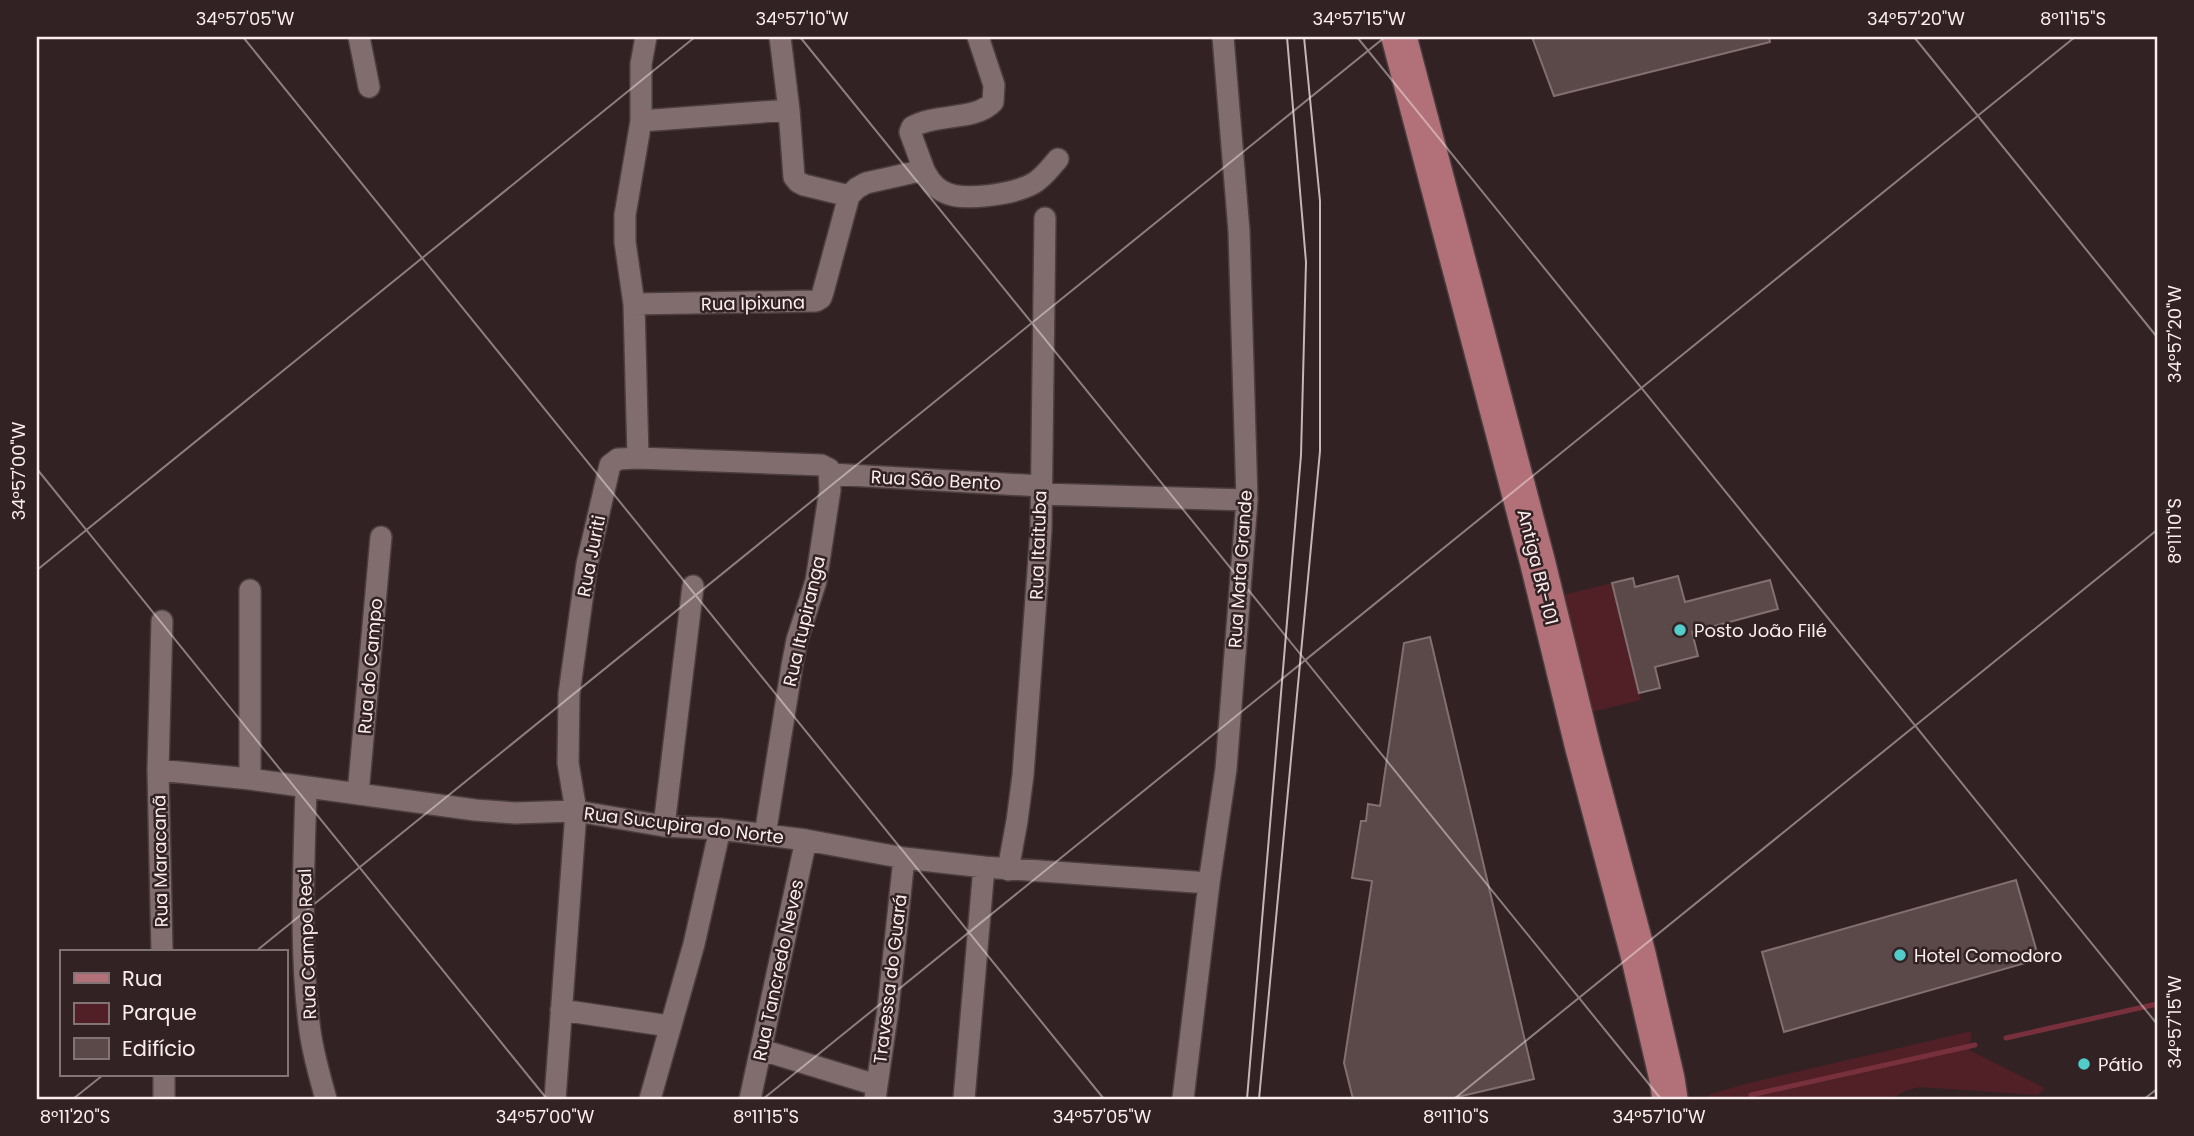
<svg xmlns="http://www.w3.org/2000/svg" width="2194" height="1136" font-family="Poppins,sans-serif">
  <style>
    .green { fill: #512027 }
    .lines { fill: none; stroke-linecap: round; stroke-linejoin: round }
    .stream { stroke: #78303c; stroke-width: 5 }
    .building { fill: #5b494a; stroke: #836f70; stroke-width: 2 }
    .street-casing { stroke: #4b3e3e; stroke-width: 24 }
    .primary-casing { stroke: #4b3e3e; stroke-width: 38 }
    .street { stroke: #816d6e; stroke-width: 21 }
    .primary { stroke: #b27178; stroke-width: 35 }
    .tram { stroke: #c4b7b8; stroke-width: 2 }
    .ticks { fill: none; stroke: #f9edee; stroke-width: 2; stroke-opacity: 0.45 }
    .poi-dot { fill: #53cdca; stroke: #332224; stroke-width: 2.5 }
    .labels { text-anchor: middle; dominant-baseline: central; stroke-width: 5; stroke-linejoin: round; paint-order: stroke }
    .street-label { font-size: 18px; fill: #f9edee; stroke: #332224 }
    .poi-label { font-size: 18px; fill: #f9edee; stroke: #332224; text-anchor: start }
    .neatline { fill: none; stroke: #f9edee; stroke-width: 2.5 }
    .ticks-label { font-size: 18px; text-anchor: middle; fill: #f9edee }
  </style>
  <rect width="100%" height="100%" fill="#332224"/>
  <path class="green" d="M1612,583L1641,700L1591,712L1563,595Z
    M1972,1031L1969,1050L2045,1088L2038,1095L1920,1087L1907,1090L1891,1099H1704L1711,1094L1745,1084Z"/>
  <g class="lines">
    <path class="stream" d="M2006,1038L2157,1004
      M1751,1095L1975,1045"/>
  </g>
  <path class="building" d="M1532,37H1769L1770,42L1554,96Z
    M1678,576L1685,602L1770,580L1778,609L1692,632L1698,656L1655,667L1660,688L1639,693L1612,583L1633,578L1635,587Z
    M1430,637L1534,1079L1449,1099H1353L1344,1063L1372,881L1352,878L1361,821H1366L1368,804L1380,806L1404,643Z
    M2016,880L2039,959L1784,1032L1762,952Z"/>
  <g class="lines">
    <defs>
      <path id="street" d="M359,37L369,87
        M780,37L789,110L794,177L798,182L804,185L849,196
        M641,121L789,110
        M924,170L910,132L912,127C935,113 976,121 993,102L994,85L978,37
        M634,304L816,301L821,298L823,292L849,196L857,188L866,183L924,170C929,179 933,186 942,191C961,203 1015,194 1034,183C1044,177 1050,168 1058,159
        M638,458L821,465L829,469L830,490L816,581L797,640L792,666L765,835
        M831,474L1041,486
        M1041,494L1247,500
        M250,590V779
        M158,770L250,779L475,810L515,813L576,811L664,826L720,829L806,840L904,858L984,867L1209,883
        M306,788C304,868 299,951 310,1031C313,1054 320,1077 326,1099
        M358,794L381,537
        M664,826L693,586
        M1008,870L1017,821L1023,775L1041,530L1045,218
        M162,952L158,770L162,621
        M561,1010L669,1026
        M762,1050L876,1085
        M164,1075V1099
        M555,1099L576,811L568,763L569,694L587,564L610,465L618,459L638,458L634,304L625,242V215L641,121V64L646,37
        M650,1099L694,944L720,829
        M750,1099L806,840
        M875,1099L888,1009L904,858
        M964,1099L984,867
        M1183,1099L1209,883L1226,769L1247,500L1239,231L1223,37"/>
      <path id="primary" d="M1399,37L1537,560L1583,748L1638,954L1667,1079L1670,1099"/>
    </defs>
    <use href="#street" class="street-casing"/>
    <use href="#primary" class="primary-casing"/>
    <use href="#street" class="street"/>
    <use href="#primary" class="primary"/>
    <path class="tram" d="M1247,1099L1301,455L1306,262L1287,37
      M1259,1099L1320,451V201L1304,37"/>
  </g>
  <path class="ticks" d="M243,37L1104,1099M800,37L1661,1099M1357,37L2157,1024M1914,37L2157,337M37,469L547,1099M37,570L695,37M255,952L1385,37M73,1099L103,1075M763,1099L2075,37M1454,1099L2157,530M2144,1099L2157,1089"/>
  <g class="poi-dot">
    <circle cx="1680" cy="630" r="7"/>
    <circle cx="1900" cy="955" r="7"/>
    <circle cx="2084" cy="1064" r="7"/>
  </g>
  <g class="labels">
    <g class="street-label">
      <text transform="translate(753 303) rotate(-1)">Rua Ipixuna</text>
      <text transform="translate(936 480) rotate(3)">Rua São Bento</text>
      <text transform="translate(1038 545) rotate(-88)">Rua Itaituba</text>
      <text transform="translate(591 556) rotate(-79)">Rua Juriti</text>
      <text transform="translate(1538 567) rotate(76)">Antiga BR-101</text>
      <text transform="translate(1240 569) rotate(-86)">Rua Mata Grande</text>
      <text transform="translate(804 621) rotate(-77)">Rua Itupiranga</text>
      <text transform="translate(370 666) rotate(-85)">Rua do Campo</text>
      <text transform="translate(684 825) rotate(7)">Rua Sucupira do Norte</text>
      <text transform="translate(160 861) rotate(-91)">Rua Maracanã</text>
      <text transform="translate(307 944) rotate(-92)">Rua Campo Real</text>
      <text transform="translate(778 970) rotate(-78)">Rua Tancredo Neves</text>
      <text transform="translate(890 979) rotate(-83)">Travessa do Guará</text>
    </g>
    <g class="poi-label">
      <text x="1694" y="630">Posto João Filé</text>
      <text x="1914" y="955">Hotel Comodoro</text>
      <text x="2098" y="1064">Pátio</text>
    </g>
  </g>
  <rect width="2194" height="1136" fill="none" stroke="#332224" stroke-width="77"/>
  <rect x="60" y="950" width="228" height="126" fill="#332224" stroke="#827375" stroke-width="2"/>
  <rect x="74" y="973" width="35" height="10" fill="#b27178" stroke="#827375" stroke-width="2"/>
  <text x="122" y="986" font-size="21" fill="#f9edee">Rua</text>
  <rect x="74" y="1003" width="35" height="21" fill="#512027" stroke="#827375" stroke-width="2"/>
  <text x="122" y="1020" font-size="21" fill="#f9edee">Parque</text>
  <rect x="74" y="1038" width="35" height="21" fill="#5b494a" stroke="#827375" stroke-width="2"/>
  <text x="122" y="1056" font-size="21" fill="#f9edee">Edifício</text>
  <rect x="38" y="38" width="2118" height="1060" class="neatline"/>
  <g class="ticks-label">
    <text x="245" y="25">34°57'05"W</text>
    <text x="802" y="25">34°57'10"W</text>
    <text x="1359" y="25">34°57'15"W</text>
    <text x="1916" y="25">34°57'20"W</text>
    <text x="2073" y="25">8°11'15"S</text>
    <text transform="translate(2175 334) rotate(-90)" y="6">34°57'20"W</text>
    <text transform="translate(19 471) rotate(-90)" y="6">34°57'00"W</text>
    <text transform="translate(2175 531) rotate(-90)" y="6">8°11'10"S</text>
    <text transform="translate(2175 1022) rotate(-90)" y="6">34°57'15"W</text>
    <text x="75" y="1123">8°11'20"S</text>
    <text x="545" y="1123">34°57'00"W</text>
    <text x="766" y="1123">8°11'15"S</text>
    <text x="1102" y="1123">34°57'05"W</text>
    <text x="1456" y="1123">8°11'10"S</text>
    <text x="1659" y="1123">34°57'10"W</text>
  </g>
</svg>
